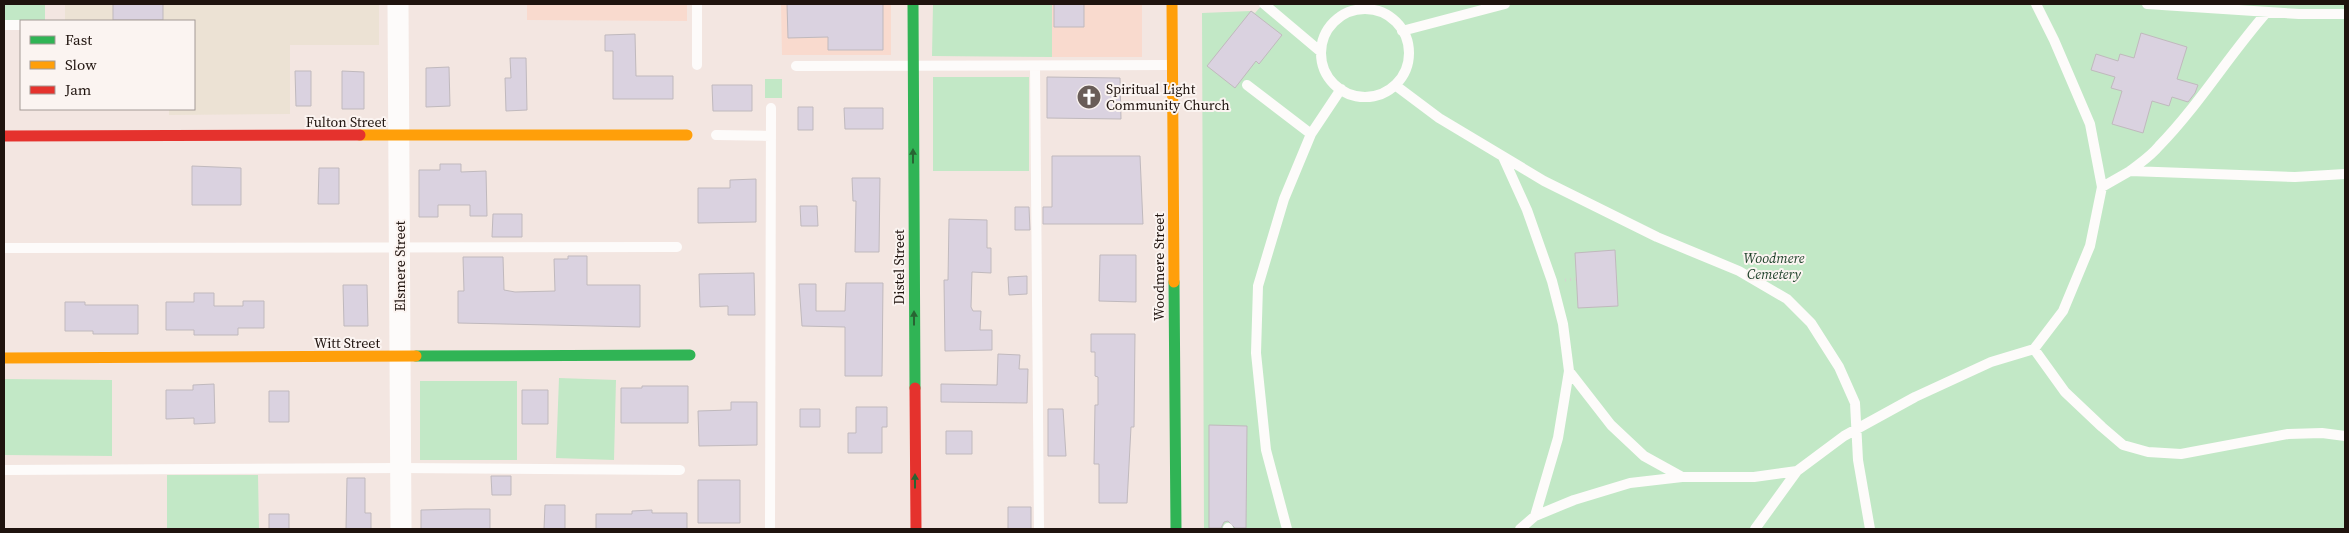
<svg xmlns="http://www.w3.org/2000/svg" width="2349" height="533" font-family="'Source Serif 4',serif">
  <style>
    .built { fill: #f9dace }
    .industrial { fill: #ece2d4 }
    .green { fill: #c2e8c6 }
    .building { fill: #dad2e0; stroke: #c0b9bd }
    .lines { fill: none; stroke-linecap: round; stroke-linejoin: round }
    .path { stroke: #d5d2cf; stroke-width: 3; stroke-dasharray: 1 4; stroke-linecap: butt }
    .lane { stroke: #fdfbfa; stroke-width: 10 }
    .street { stroke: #fdfbfa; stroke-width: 21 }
    .fast { stroke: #30b455; stroke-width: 11 }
    .slow { stroke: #ff9f0a; stroke-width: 11 }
    .jam { stroke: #e5322d; stroke-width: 11 }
    .oneway { fill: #286432 }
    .labels { text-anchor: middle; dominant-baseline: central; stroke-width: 4; stroke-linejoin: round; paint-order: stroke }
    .poi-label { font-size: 14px; fill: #1f130e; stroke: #fbf4f1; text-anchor: start }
    .street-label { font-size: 14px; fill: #1f130e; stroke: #fbf4f1 }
    .park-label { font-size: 14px; font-style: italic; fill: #193d25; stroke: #fbf4f1 }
  </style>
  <rect width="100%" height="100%" fill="#f3e6e1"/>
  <path class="built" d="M527,4H687V21L527,20Z
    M781,4H891V55H782Z
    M1052,4H1142V57H1052Z"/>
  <path class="industrial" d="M65,4H379V45H290V114L169,115V109H194V21H65Z"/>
  <path class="green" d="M4,4H45V20H4Z
    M933,4H1052V57L932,56Z
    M1263,4H2345V529H1204L1202,13L1251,11L1255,13Z
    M933,77H1029V171H933Z
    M765,79H782V98H765Z
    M559,378L616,380L614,460L556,458Z
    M4,379L112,380V456L4,455Z
    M420,381H517V460H420Z
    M167,475H258L259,529H167Z"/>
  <path class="building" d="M113,4H163V20H113Z
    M787,4H883V50H828V37L788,38Z
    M1054,4H1084V27H1054Z
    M1251,11L1282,35L1259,64L1256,61L1235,88L1207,66Z
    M2141,33L2187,47L2177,79L2198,85L2195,93L2188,102L2172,97L2169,106L2152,101L2143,133L2112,124L2122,91L2111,88L2115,77L2091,70L2096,54L2118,61L2120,54L2134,58Z
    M635,34L636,76H673V99H613V51H605V35Z
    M510,58H526L527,110L506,111L505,78H511Z
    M449,67L450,106L426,107V68Z
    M295,71H311V106H296Z
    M342,71L364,72V109H342Z
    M1047,77L1120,78L1121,119L1047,118Z
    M712,85H752V111H713Z
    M798,107H813V130H798Z
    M844,108H883V129H845Z
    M1052,156H1140L1143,224H1043V207H1052Z
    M440,164H461V172L486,171L487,216H470V205H438V217H419V170H440Z
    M192,166L241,168V205H192Z
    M319,168H339V204H318Z
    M852,178H880L879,252H855L856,201H853Z
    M756,179V222L698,223V188H730V180Z
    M800,206H817L818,226H801Z
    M1015,207H1029L1030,230H1015Z
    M493,214H522V237H492Z
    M949,219L987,220V248H991V273L972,272L971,307L973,311H981L980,330H992V350L945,351L944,280H948Z
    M1615,250L1618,306L1578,308L1575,253Z
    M1100,255H1136V302L1099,301Z
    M568,256H587V285H640V327L458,323V291H464L463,257H503L504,290L515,292L555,291L554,259H568Z
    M754,273L755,315H728V306L700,307L699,274Z
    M1027,276V294L1009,295L1008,277Z
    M846,283H883L882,376H845V327L802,326L799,284H816V311H845Z
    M343,285H367L368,326H344Z
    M194,293H214V306H243V301H264V328H238V335H194V330H166V302H194Z
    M65,302H85V305H138V334H93V331H65Z
    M1091,334H1135L1134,427H1131L1127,503H1099V464H1094L1095,405H1098V377L1095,376V352H1091Z
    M998,354L1020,355L1019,369H1028L1027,403L941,402V384L997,385Z
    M214,384L215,423L194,424V418L166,419V390H193V385Z
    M642,386H688V423H621V388H642Z
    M522,390H548V424H522Z
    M269,391H289V422H269Z
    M731,402H757V445L699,446L698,411L731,410Z
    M856,407H887V427H882V453H848V433H856Z
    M800,409H820V427H800Z
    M1048,409H1063L1066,456H1048Z
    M1209,425L1247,426L1246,528H1235L1228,521L1224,522L1221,528H1209Z
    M946,431H972V454H946Z
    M491,476H511V495H492Z
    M347,478H365V513H371V529H346Z
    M698,480H740V523H698Z
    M545,505H565V529H544Z
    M1008,507H1031V529H1008Z
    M464,509H490V529H421V510Z
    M652,510V513H687V529H596V514H632V511Z
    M269,514H289V529H269Z"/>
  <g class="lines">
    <path class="path" d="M1565,280L1576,279"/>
    <path class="lane" d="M1264,4L1321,52
      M2147,4L2299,14H2345
      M1321 53a44 44 0 1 1 88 0a44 44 0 1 1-88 0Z
      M4,25H21
      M1402,31L1505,4
      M697,65V4
      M796,66L1172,65
      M1035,66L1039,529
      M1247,85L1311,134
      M1395,85L1439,118L1544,181L1657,237L1739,271L1787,299L1811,323L1839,367L1855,403L1858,460L1870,529
      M716,135L771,136
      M1503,157L1527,210L1552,281L1563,324L1569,371L1558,438L1535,516L1520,529
      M2130,171C2140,163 2151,156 2159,146C2199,105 2229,55 2267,12
      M2102,187L2130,171L2295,177L2345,174
      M4,248L677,247
      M2034,349L2065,392L2102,427L2123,445L2148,452L2181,454L2288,434L2322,433L2345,436
      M1569,371L1611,425L1644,456L1682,477
      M4,470L401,468L680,470
      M1535,516L1574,500L1630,483L1682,477H1754L1797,471
      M770,529L771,108
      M1228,529V528
      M1287,529L1266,450L1256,353L1258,286L1284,199L1311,134L1341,89
      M1755,529L1797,471L1844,436L1915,397L1991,362L2034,349L2063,311L2090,246L2102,187L2090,124L2054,40L2036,4"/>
    <path class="street" d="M398,4L401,529"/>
    <path class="fast" d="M913,4L915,388
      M1174,282L1176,529
      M416,356L690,355"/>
    <path class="slow" d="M1172,4L1174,282
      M360,135H687
      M4,358L416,356"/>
    <path class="jam" d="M4,136L360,135
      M915,388L916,529"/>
  </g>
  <defs><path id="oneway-solid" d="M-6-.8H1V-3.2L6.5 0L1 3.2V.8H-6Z" transform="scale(1.25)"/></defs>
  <g class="oneway">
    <use href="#oneway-solid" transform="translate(913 156) rotate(-90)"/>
    <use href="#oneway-solid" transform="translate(914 318) rotate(-90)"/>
    <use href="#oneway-solid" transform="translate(915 481) rotate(-90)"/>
  </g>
  <defs>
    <symbol id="church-disc" viewBox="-11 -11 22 22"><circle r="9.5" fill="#695d58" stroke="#fbf4f1"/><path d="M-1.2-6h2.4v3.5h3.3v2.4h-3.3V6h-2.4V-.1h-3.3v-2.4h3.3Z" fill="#fff"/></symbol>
  </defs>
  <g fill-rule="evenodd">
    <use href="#church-disc" x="1075" y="83" width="28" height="28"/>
  </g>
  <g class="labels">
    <g class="poi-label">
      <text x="1106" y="89">Spiritual Light<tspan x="1106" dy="16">Community Church</tspan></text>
    </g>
    <g class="street-label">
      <text x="346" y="122">Fulton Street</text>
      <text transform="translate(400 266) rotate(-90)">Elsmere Street</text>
      <text transform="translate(899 267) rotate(-90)">Distel Street</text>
      <text transform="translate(1159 267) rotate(-90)">Woodmere Street</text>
      <text x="347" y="343">Witt Street</text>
    </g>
    <g class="park-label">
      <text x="1774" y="258">Woodmere<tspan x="1774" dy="16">Cemetery</tspan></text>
    </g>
  </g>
  <rect width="2349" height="533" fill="none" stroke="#1f130e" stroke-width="10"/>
  <rect x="20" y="20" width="175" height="90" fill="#fbf4f1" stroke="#a39a96"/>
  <rect x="30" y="36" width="25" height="8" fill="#30b455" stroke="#a39a96"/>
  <text x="65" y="45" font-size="15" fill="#1f130e">Fast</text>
  <rect x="30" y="61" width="25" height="8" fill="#ff9f0a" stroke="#a39a96"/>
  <text x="65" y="70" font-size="15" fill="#1f130e">Slow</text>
  <rect x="30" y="86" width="25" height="8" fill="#e5322d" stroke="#a39a96"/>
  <text x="65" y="95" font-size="15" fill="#1f130e">Jam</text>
</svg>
